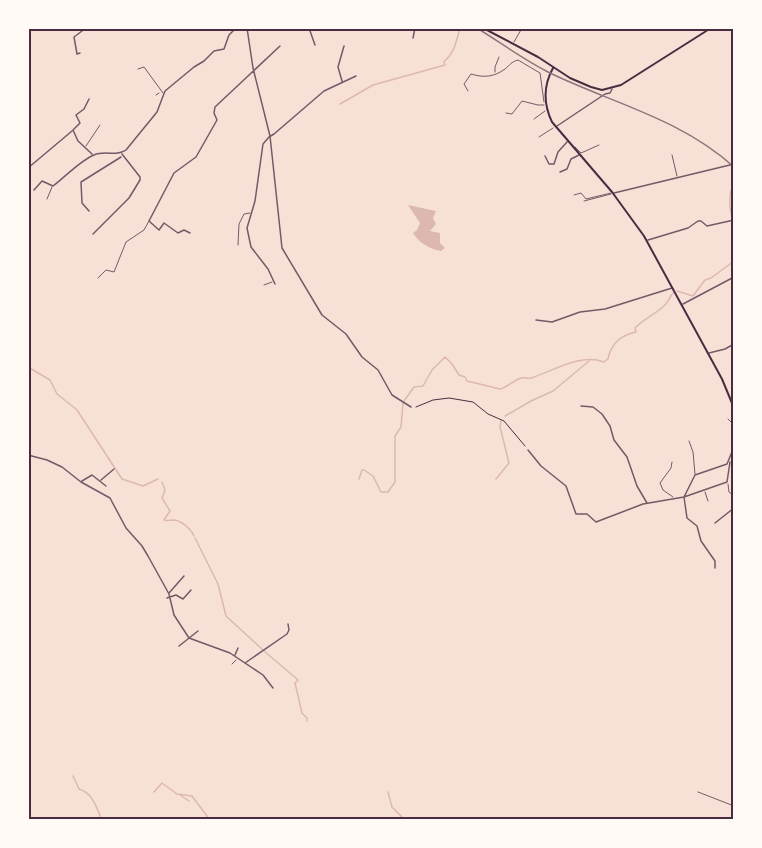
<svg xmlns="http://www.w3.org/2000/svg" width="762" height="848" font-family="Commissioner,sans-serif">
  <style>
    .water { fill: #dcb8b0 }
    .lines { fill: none; stroke-linecap: round; stroke-linejoin: round }
    .stream { stroke: #dcb8b0; stroke-width: 1.5 }
    .path { stroke: #4a2c40; stroke-width: 1 }
    .service { stroke: #755966; stroke-width: 1 }
    .minor { stroke: #755966; stroke-width: 1.5 }
    .secondary { stroke: #4a2c40; stroke-width: 2 }
    .rail { stroke: #8f747c; stroke-width: 1.5 }
    .neatline { fill: none; stroke: #4a2c40; stroke-width: 2 }
  </style>
  <rect width="100%" height="100%" fill="#f7e1d7"/>
  <path class="water" d="M408,205L436,211L433,218L436,224L430,231L440,233V243L445,248L441,251C431,250 418,242 413,233L417,230L420,223Z"/>
  <g class="lines">
    <path class="stream" d="M340,104L373,85L445,65L444,62C455,52 456,42 460,28
      M733,218C729,210 728,193 734,185
      M734,230V232
      M677,291L693,296L705,280L711,278L734,261
      M28,367L50,380L57,394L76,409
      M404,401L414,387L423,386L432,370L445,357L452,364L459,375L465,377L467,381L500,389C508,387 514,380 521,378C527,377 525,379 531,378C553,371 580,353 604,362L608,359C611,343 622,335 636,332L635,328C643,319 656,314 665,305C669,301 670,296 673,293
      M77,410L122,479L143,486L158,479
      M505,416L531,401L553,391L589,361
      M359,479L362,470H364L373,476L381,492H388L395,482V436L401,427L403,403
      M496,479L509,463L500,427L501,421
      M162,482L165,490L162,498L170,511L164,520C167,521 170,520 174,520C182,521 191,529 194,536
      M195,538L218,584L226,616L263,650
      M264,651L298,680L295,683L302,713L307,718V721
      M73,776L79,789C93,793 96,807 102,820
      M154,792L162,783L177,794L192,796L210,820
      M388,792L392,807L405,820
      M180,795L189,801
      M81,820L101,818"/>
    <path class="path" d="M416,407L433,400L449,398L473,402L488,414L504,421L525,446"/>
    <path class="service" d="M514,42L522,28
      M138,69L144,67L163,93
      M495,72V67L499,57
      M468,91L464,84L471,74C484,78 494,77 505,69C510,65 511,62 518,60L540,73L544,102
      M156,95L159,93
      M506,113L512,114L522,101L538,105H544
      M534,119L545,111
      M539,137L553,128
      M86,146L100,125
      M575,147L581,153L599,145
      M672,155L677,176
      M574,195L581,193L586,199L611,193
      M47,199L52,187
      M584,201L611,194
      M238,245L239,224L244,214L250,213
      M98,278L106,270L114,272L126,242L144,230L149,221
      M264,285L272,282
      M728,419L734,425
      M689,441L693,452L695,474
      M672,462L671,468L660,483L663,490L673,497
      M728,484L729,492L734,496
      M705,492L708,501
      M232,664L236,660
      M698,792L734,806"/>
    <path class="minor" d="M247,28L253,68L270,136L282,248L322,315L346,334L362,357L378,370L392,395L411,407
      M309,28L315,45
      M413,38L415,28
      M80,53L77,54L74,37L86,28
      M342,81L338,67L344,46
      M89,99L84,109L76,115L80,123L73,130L78,141L92,154
      M557,126L605,94L610,93L612,89
      M545,156L549,164H554L558,152L567,142
      M28,168L72,131
      M560,172L567,169L571,159L579,155
      M34,190L42,181L53,186C65,177 81,160 94,155C105,150 116,157 126,150L157,112L165,91L194,67L204,61L214,51L224,49L229,35L236,28
      M614,193L734,164
      M89,211L82,203L81,182L121,157
      M190,233L184,230L178,233L164,223L159,230L149,221L174,173L196,157L217,120L214,113L215,107L280,46
      M93,234L129,198L140,180V177L122,154
      M648,240L688,228L698,221H701L707,226L734,220
      M275,284L268,269L251,247L247,228L255,201L263,144L269,137L274,134L324,91L356,76
      M683,304L734,277
      M536,320L552,322L580,312L605,309L672,288
      M709,353L725,349L734,344
      M734,369L732,373L734,376
      M581,406L593,407L602,414L610,426L614,440L627,457L637,486L647,503
      M528,450L541,466L566,486L576,514H587L596,522L643,504L684,497L695,475L727,464L734,447
      M28,455L47,460L62,467L81,482L110,498L126,528L142,546L148,556L169,594L174,615L189,638L230,653L263,675L273,688
      M101,480L114,469
      M82,481L92,475L106,486
      M715,523L734,508
      M715,568V561L701,541L697,526L687,518L684,497L727,482L730,462
      M169,593L184,576
      M167,598L176,595L183,599L191,590
      M179,646L198,631
      M235,655L238,648
      M245,663L287,634L289,630L288,624"/>
    <path class="secondary" d="M483,28L538,57L570,78L591,87L602,90L621,85L711,28
      M553,68C543,86 543,103 552,122L612,192L644,236L722,379L734,408"/>
    <path class="rail" d="M477,28C501,43 523,59 548,72C611,103 680,118 734,167"/>
  </g>
  <rect width="762" height="848" fill="none" stroke="#fffaf5" stroke-width="60"/>
  <rect x="30" y="30" width="702" height="788" class="neatline"/>
</svg>
